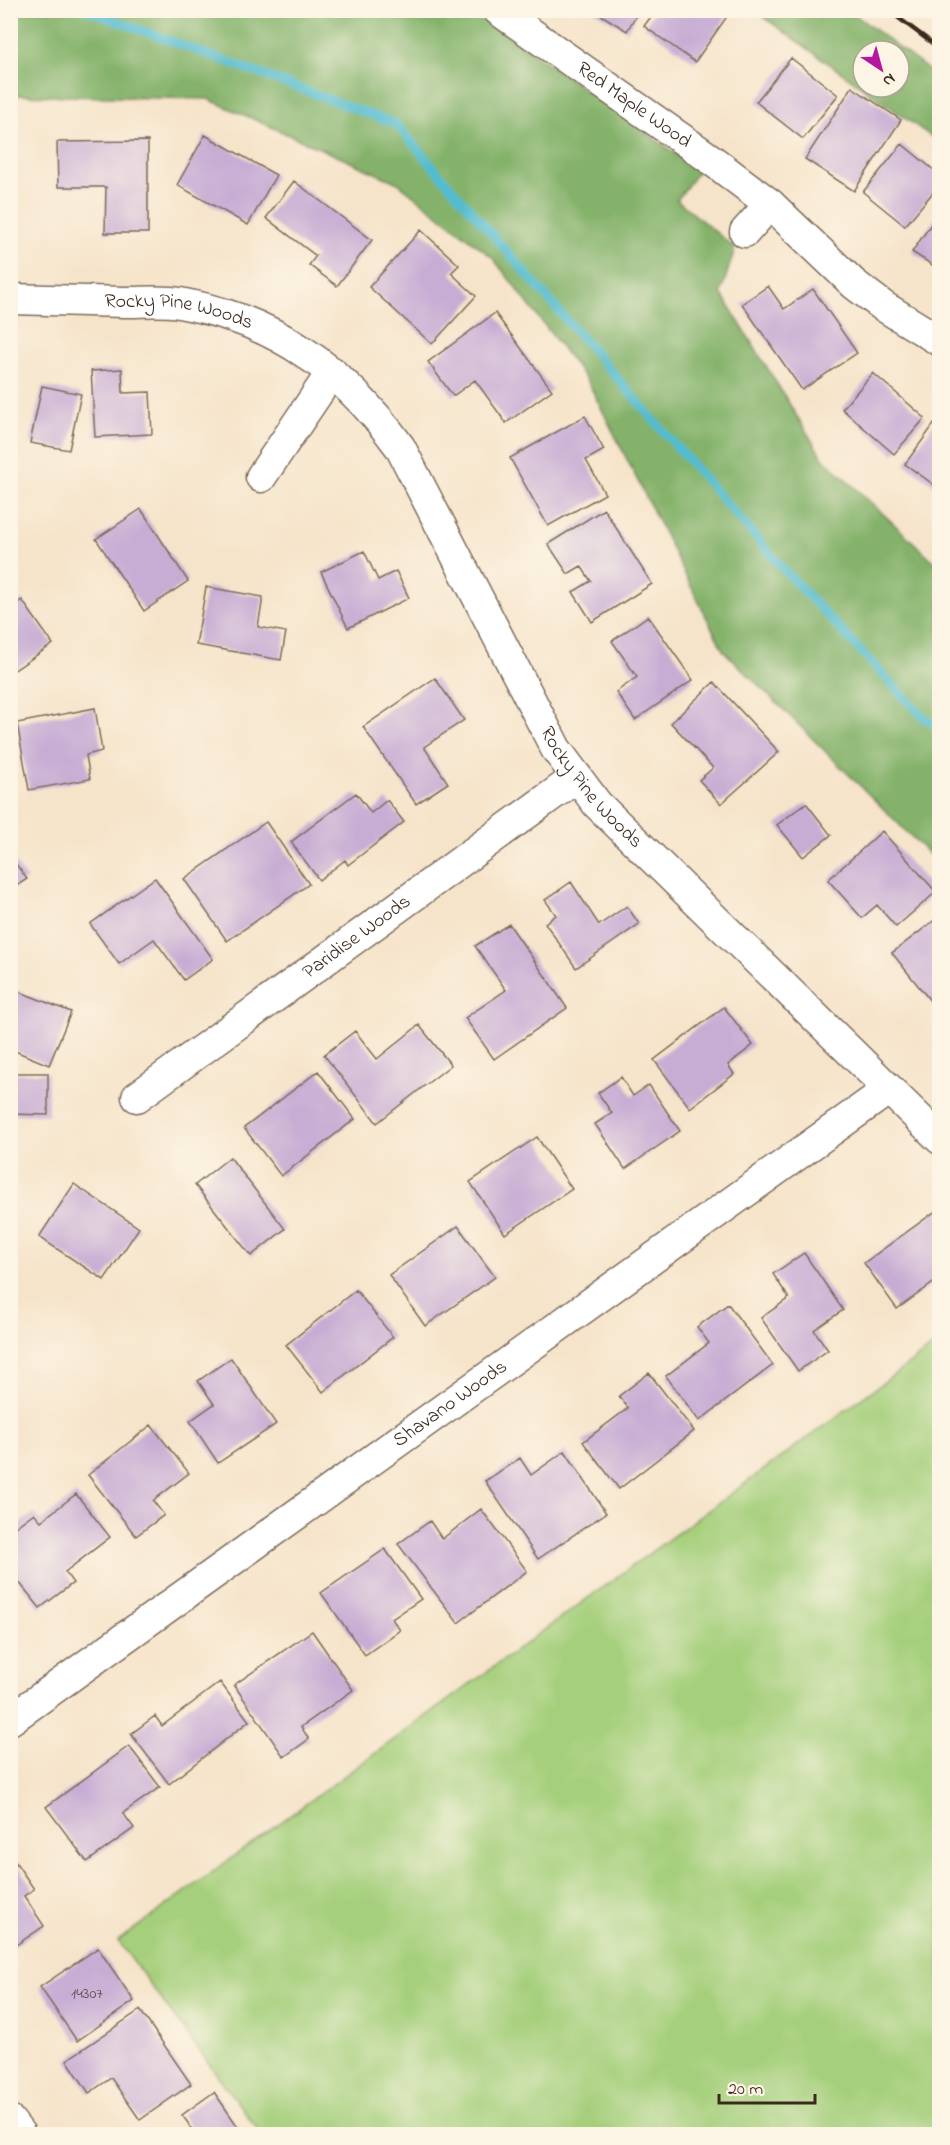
<svg xmlns="http://www.w3.org/2000/svg" width="950" height="2145" font-family="'Indie Flower',sans-serif">
  <style>
    .green { fill: #a5cf7b; stroke: #707c4c; stroke-width: 1.5 }
    .forest { fill: #84b26b; stroke: #606e44; stroke-width: 1.5; fill-rule: evenodd }
    .lines { fill: none; stroke-linecap: round; stroke-linejoin: round }
    .stream { stroke: #52bccf; stroke-width: 9 }
    .building { fill: #c7add4 }
    .street-casing { stroke: #7c6b5a; stroke-width: 33 }
    .street { stroke: #fff; stroke-width: 30 }
    .rail { stroke: #3b2a1e; stroke-width: 4.5 }
    .labels { text-anchor: middle; dominant-baseline: central; stroke-width: 4.5; stroke-linejoin: round; paint-order: stroke }
    .number-label { font-size: 16px; fill: #5e4b4c }
    .street-label { font-size: 20px; fill: #3b2a1e; stroke: #fcf5e5 }
  </style>
  <rect width="100%" height="100%" fill="#fcf5e5"/>
  <filter id="ink" filterUnits="userSpaceOnUse"><feTurbulence type="fractalNoise" baseFrequency=".0167" numOctaves="2"/><feDisplacementMap in="SourceGraphic" scale="12" xChannelSelector="R" yChannelSelector="G"/><feConvolveMatrix kernelMatrix="1 2 1 2 8 2 1 2 1" color-interpolation-filters="sRGB"/></filter>
  <filter id="wash" filterUnits="userSpaceOnUse"><feTurbulence type="fractalNoise" baseFrequency=".008" numOctaves="4" result="noise"/><feDisplacementMap in="SourceGraphic" scale="24" xChannelSelector="R" yChannelSelector="G"/><feGaussianBlur stdDeviation="1.35" result="paint"/><feColorMatrix in="noise" values="0 0 0 0 0 0 0 0 0 0 0 0 0 0 0 0 0 1.4 0 .05"/><feComposite in="paint" operator="in"/></filter>
  <g filter="url(#wash)">
    <rect width="100%" height="100%" fill="#f6e4ca"/>
    <path class="green" d="M939,1342V2134H261L118,1941Z"/>
    <path class="forest" d="M11,11H473L699,170L677,200L735,248L721,293L822,457L939,566V864L723,650L588,382L493,258L398,183L208,99L11,95Z
      M755,11H850L939,78V142ZM863,51H899V87H863Z"/>
    <g class="lines">
      <path class="stream" d="M87,10L396,124L785,571L923,717L940,728"/>
    </g>
    <g id="blocks">
      <path class="building" d="M593,10H639L627,31Z
        M656,10H716L726,18L695,62L644,26Z
        M791,58L838,95L803,139L756,102Z
        M852,87L901,120L854,191L805,159Z
        M205,135L276,175L248,225L177,185Z
        M148,141V233H105L106,187H58L57,142Z
        M902,144L940,175V184L905,226L863,192Z
        M294,181L372,240L337,286L309,265L316,256L266,218Z
        M940,211V270L912,252Z
        M421,230L459,265L451,273L476,296L432,344L369,287Z
        M768,286L784,309L813,289L857,353L802,390L742,304Z
        M495,313L552,390L506,423L475,380L453,396L428,362Z
        M122,369L123,393L150,392L152,434L95,437L91,371Z
        M873,373L925,418L894,454L842,409Z
        M42,386L81,394L69,450L30,443Z
        M585,416L604,450L586,460L605,494L548,526L510,458Z
        M940,416V489L905,464Z
        M141,509L188,581L144,611L96,539Z
        M604,509L652,584L592,622L573,592L591,581L581,566L568,574L548,544Z
        M364,551L378,580L396,571L409,598L348,628L321,572Z
        M206,587L263,597L258,627L286,632L281,660L196,645Z
        M22,600L53,644L10,673V608Z
        M648,616L693,680L635,720L616,692L637,677L612,641Z
        M435,678L464,720L424,747L448,783L416,804L363,727Z
        M714,682L779,752L721,804L699,780L713,768L671,723Z
        M95,708L102,751L86,755L90,779L29,790L17,723Z
        M356,793L371,813L387,800L404,822L348,865L345,860L319,880L291,842Z
        M806,803L831,835L803,857L777,825Z
        M266,822L309,884L227,941L184,879Z
        M882,831L936,892L896,927L877,905L862,918L828,880Z
        M10,856L27,879L10,890Z
        M155,878L213,959L184,980L154,939L119,964L90,924Z
        M571,882L599,925L627,906L639,924L576,968L545,923L556,915L545,900Z
        M940,916V1013L892,953Z
        M509,924L567,1008L494,1059L465,1018L506,990L475,946Z
        M10,988L71,1012L49,1065L10,1049Z
        M724,1007L753,1045L728,1065L734,1074L690,1108L654,1060Z
        M419,1025L451,1065L377,1123L324,1055L355,1031L377,1059Z
        M318,1071L355,1119L281,1176L244,1128Z
        M10,1073H48V1115L10,1114Z
        M621,1077L633,1096L649,1085L680,1131L625,1169L595,1124L612,1113L598,1093Z
        M537,1137L572,1189L505,1234L470,1182Z
        M230,1157L285,1229L251,1256L195,1185Z
        M74,1184L139,1228L104,1280L39,1237Z
        M940,1208V1278L897,1309L864,1263Z
        M458,1226L495,1277L425,1326L389,1275Z
        M804,1253L843,1310L814,1330L828,1350L798,1371L761,1318L789,1298L773,1274Z
        M356,1290L393,1337L323,1392L286,1345Z
        M728,1304L773,1365L699,1421L666,1376L709,1343L697,1327Z
        M231,1358L276,1424L218,1463L190,1421L214,1404L198,1381Z
        M649,1373L694,1431L619,1489L583,1442L628,1408L619,1396Z
        M151,1425L189,1473L153,1501L164,1515L136,1536L88,1475Z
        M565,1451L606,1513L538,1559L485,1481L520,1458L531,1475Z
        M76,1494L110,1537L65,1572L73,1583L40,1608L10,1571V1531L34,1513L41,1521Z
        M481,1509L527,1571L458,1623L398,1544L430,1521L442,1539Z
        M385,1549L421,1599L392,1619L400,1630L365,1655L321,1593Z
        M312,1631L353,1690L301,1727L309,1739L284,1757L234,1685Z
        M220,1682L249,1721L169,1784L131,1734L155,1716L162,1726Z
        M129,1746L160,1787L123,1813L134,1828L87,1862L46,1807Z
        M10,1854L34,1889L24,1896L44,1926L10,1949Z
        M98,1948L134,2001L77,2041L40,1987Z
        M140,2010L191,2084L140,2120L111,2078L89,2093L67,2060Z
        M214,2092L243,2134H196L182,2115Z"/>
    </g>
  </g>
  <g filter="url(#ink)">
    <use href="#blocks" fill-opacity="0" stroke="#7c6b5a" stroke-width="1.5"/>
    <g class="lines">
      <defs>
        <g id="street">
          <path id="s1" d="M498,10L709,158L770,204L854,284L883,306L940,341"/>
          <path d="M745,232L770,204"/>
          <path id="s2" d="M10,299C49,300 87,301 125,302C143,302 163,300 180,303C275,320 344,370 400,447L556,749L597,804L940,1139"/>
          <path d="M261,477L332,372"/>
          <path id="s3" d="M137,1097L577,777"/>
          <path id="s4" d="M10,1720L889,1089"/>
          <path d="M10,2121L20,2134"/>
        </g>
      </defs>
      <use href="#street" class="street-casing"/>
      <use href="#street" class="street"/>
      <path class="rail" d="M888,10L940,49"/>
    </g>
  </g>
  <g class="labels">
    <g class="number-label">
      <text x="87" y="1994">14307</text>
    </g>
    <g class="street-label">
      <text stroke="none"><textPath href="#s1" startOffset="166">Red Maple Wood</textPath></text>
      <text stroke="none"><textPath href="#s2" startOffset="170">Rocky Pine Woods</textPath></text>
      <text stroke="none"><textPath href="#s2" startOffset="832">Rocky Pine Woods</textPath></text>
      <text stroke="none"><textPath href="#s3" startOffset="272">Paridise Woods</textPath></text>
      <text stroke="none"><textPath href="#s4" startOffset="542">Shavano Woods</textPath></text>
    </g>
  </g>
  <rect width="950" height="2145" fill="none" stroke="#fcf5e5" stroke-width="36"/>
  <g transform="translate(881 69) rotate(144)"><circle r="28" fill="#fcf5e5" stroke="#afa495" stroke-width="1.5"/>
  <path d="M0-4.5L10 22L0 15L-10 22Z" fill="#b5179e"/>
  <text y="-9" font-size="16" font-weight="bold" text-anchor="middle" fill="#3b2a1e">N</text>
  </g>
  <path d="M719 2094v9h96v-9" fill="none" stroke="#3b2a1e" stroke-width="3"/>
  <text x="728" y="2094" font-size="18" fill="#3b2a1e" stroke="#fcf5e5" stroke-width="4.5" paint-order="stroke">20 m</text>
</svg>
